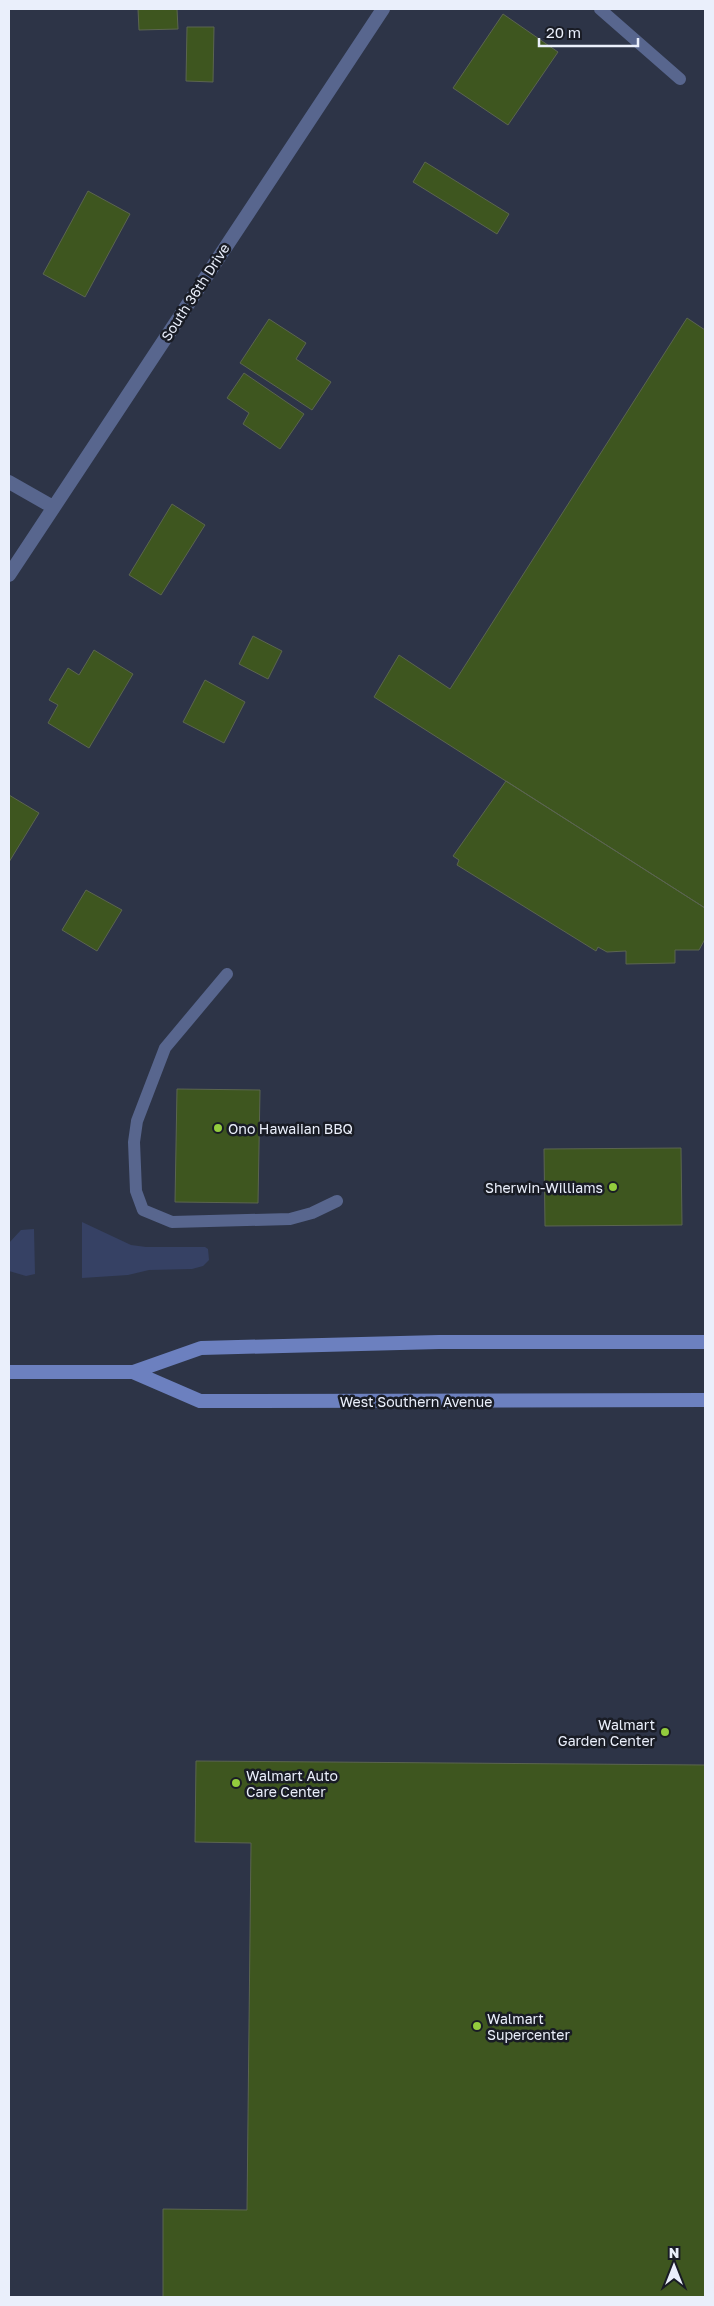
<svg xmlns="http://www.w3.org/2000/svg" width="714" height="2306" font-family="'Golos Text',sans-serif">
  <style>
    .green { fill: #364164 }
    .building { fill: #3e561f; stroke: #5b6550 }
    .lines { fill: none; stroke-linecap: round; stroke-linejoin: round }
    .service { stroke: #58668e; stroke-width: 12 }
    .minor { stroke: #58668e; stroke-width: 14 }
    .secondary { stroke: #6c80bf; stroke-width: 14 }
    .poi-dot { fill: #93cc3d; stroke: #191c25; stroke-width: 2 }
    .labels { text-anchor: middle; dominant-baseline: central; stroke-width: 5; stroke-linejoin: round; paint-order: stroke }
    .street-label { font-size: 14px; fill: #eaeffb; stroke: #191c25 }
    .poi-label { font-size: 14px; fill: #eaeffb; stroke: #191c25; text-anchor: start }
  </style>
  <rect width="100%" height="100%" fill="#2d3447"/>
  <path class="green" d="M82,1222L131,1245L146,1247H205L208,1249L209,1260L203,1266L192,1269L149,1270L128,1275L82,1278Z
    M34,1229L35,1274L26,1276L9,1271V1243L21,1230Z"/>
  <path class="building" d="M138,9H177L178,29L139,30Z
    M503,14L558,52L508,125L453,88Z
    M187,27H214L213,82L186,81Z
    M425,162L509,214L497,234L413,182Z
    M88,191L130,214L85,297L43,274Z
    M687,318L705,330V908L374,697L399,655L450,689Z
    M269,319L306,343L296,359L331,382L312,410L240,363Z
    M244,373L304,414L280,449L243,424L249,413L227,398Z
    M172,504L205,525L161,595L129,575Z
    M253,636L282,651L268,679L239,664Z
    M94,650L133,674L89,748L48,723L58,705L49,700L68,668L79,675Z
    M205,680L245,702L224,743L183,722Z
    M506,781L705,908V939L699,950H675V963L626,964V951L607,952L598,947L596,951L457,865L459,860L453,856Z
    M9,795L39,813L9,862Z
    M86,890L122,910L97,951L62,930Z
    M177,1089L260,1090L258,1203L175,1202Z
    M681,1148L682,1225L545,1226L544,1149Z
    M196,1761L705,1765V2297H163V2209L247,2210L251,1843L195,1842Z"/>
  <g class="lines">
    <path class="service" d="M600,9L680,79
      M227,974L165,1048L137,1121L134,1142L136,1191L143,1210L172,1222L290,1219L312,1213L337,1201"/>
    <path class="minor" d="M9,482L53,507
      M9,575L383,9"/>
    <path class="secondary" d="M9,1372H133L201,1348L439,1342H705
      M133,1372L200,1401L705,1400"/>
  </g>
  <g class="poi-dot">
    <circle cx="218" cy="1128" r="5"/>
    <circle cx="613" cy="1187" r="5"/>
    <circle cx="665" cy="1732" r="5"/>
    <circle cx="236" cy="1783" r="5"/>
    <circle cx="477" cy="2026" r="5"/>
  </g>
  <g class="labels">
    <g class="street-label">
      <text transform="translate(195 292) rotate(-57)">South 36th Drive</text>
      <text x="416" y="1401">West Southern Avenue</text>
    </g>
    <g class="poi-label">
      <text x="228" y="1128">Ono Hawaiian BBQ</text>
      <text x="603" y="1187" text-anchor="end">Sherwin-Williams</text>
      <text x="655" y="1724" text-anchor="end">Walmart<tspan x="655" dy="16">Garden Center</tspan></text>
      <text x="246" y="1775">Walmart Auto<tspan x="246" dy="16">Care Center</tspan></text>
      <text x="487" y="2018">Walmart<tspan x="487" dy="16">Supercenter</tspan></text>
    </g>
  </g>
  <rect width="714" height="2306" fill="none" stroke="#eaeffb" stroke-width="20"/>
  <g transform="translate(674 2266)" stroke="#191c25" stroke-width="4" paint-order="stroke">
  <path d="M0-4L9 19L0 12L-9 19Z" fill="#eaeffb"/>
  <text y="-8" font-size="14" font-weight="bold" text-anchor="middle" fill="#eaeffb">N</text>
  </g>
  <path d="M539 38v8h99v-8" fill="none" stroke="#eaeffb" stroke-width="2.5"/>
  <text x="546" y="38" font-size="15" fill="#eaeffb" stroke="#191c25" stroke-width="4" paint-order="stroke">20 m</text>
</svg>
